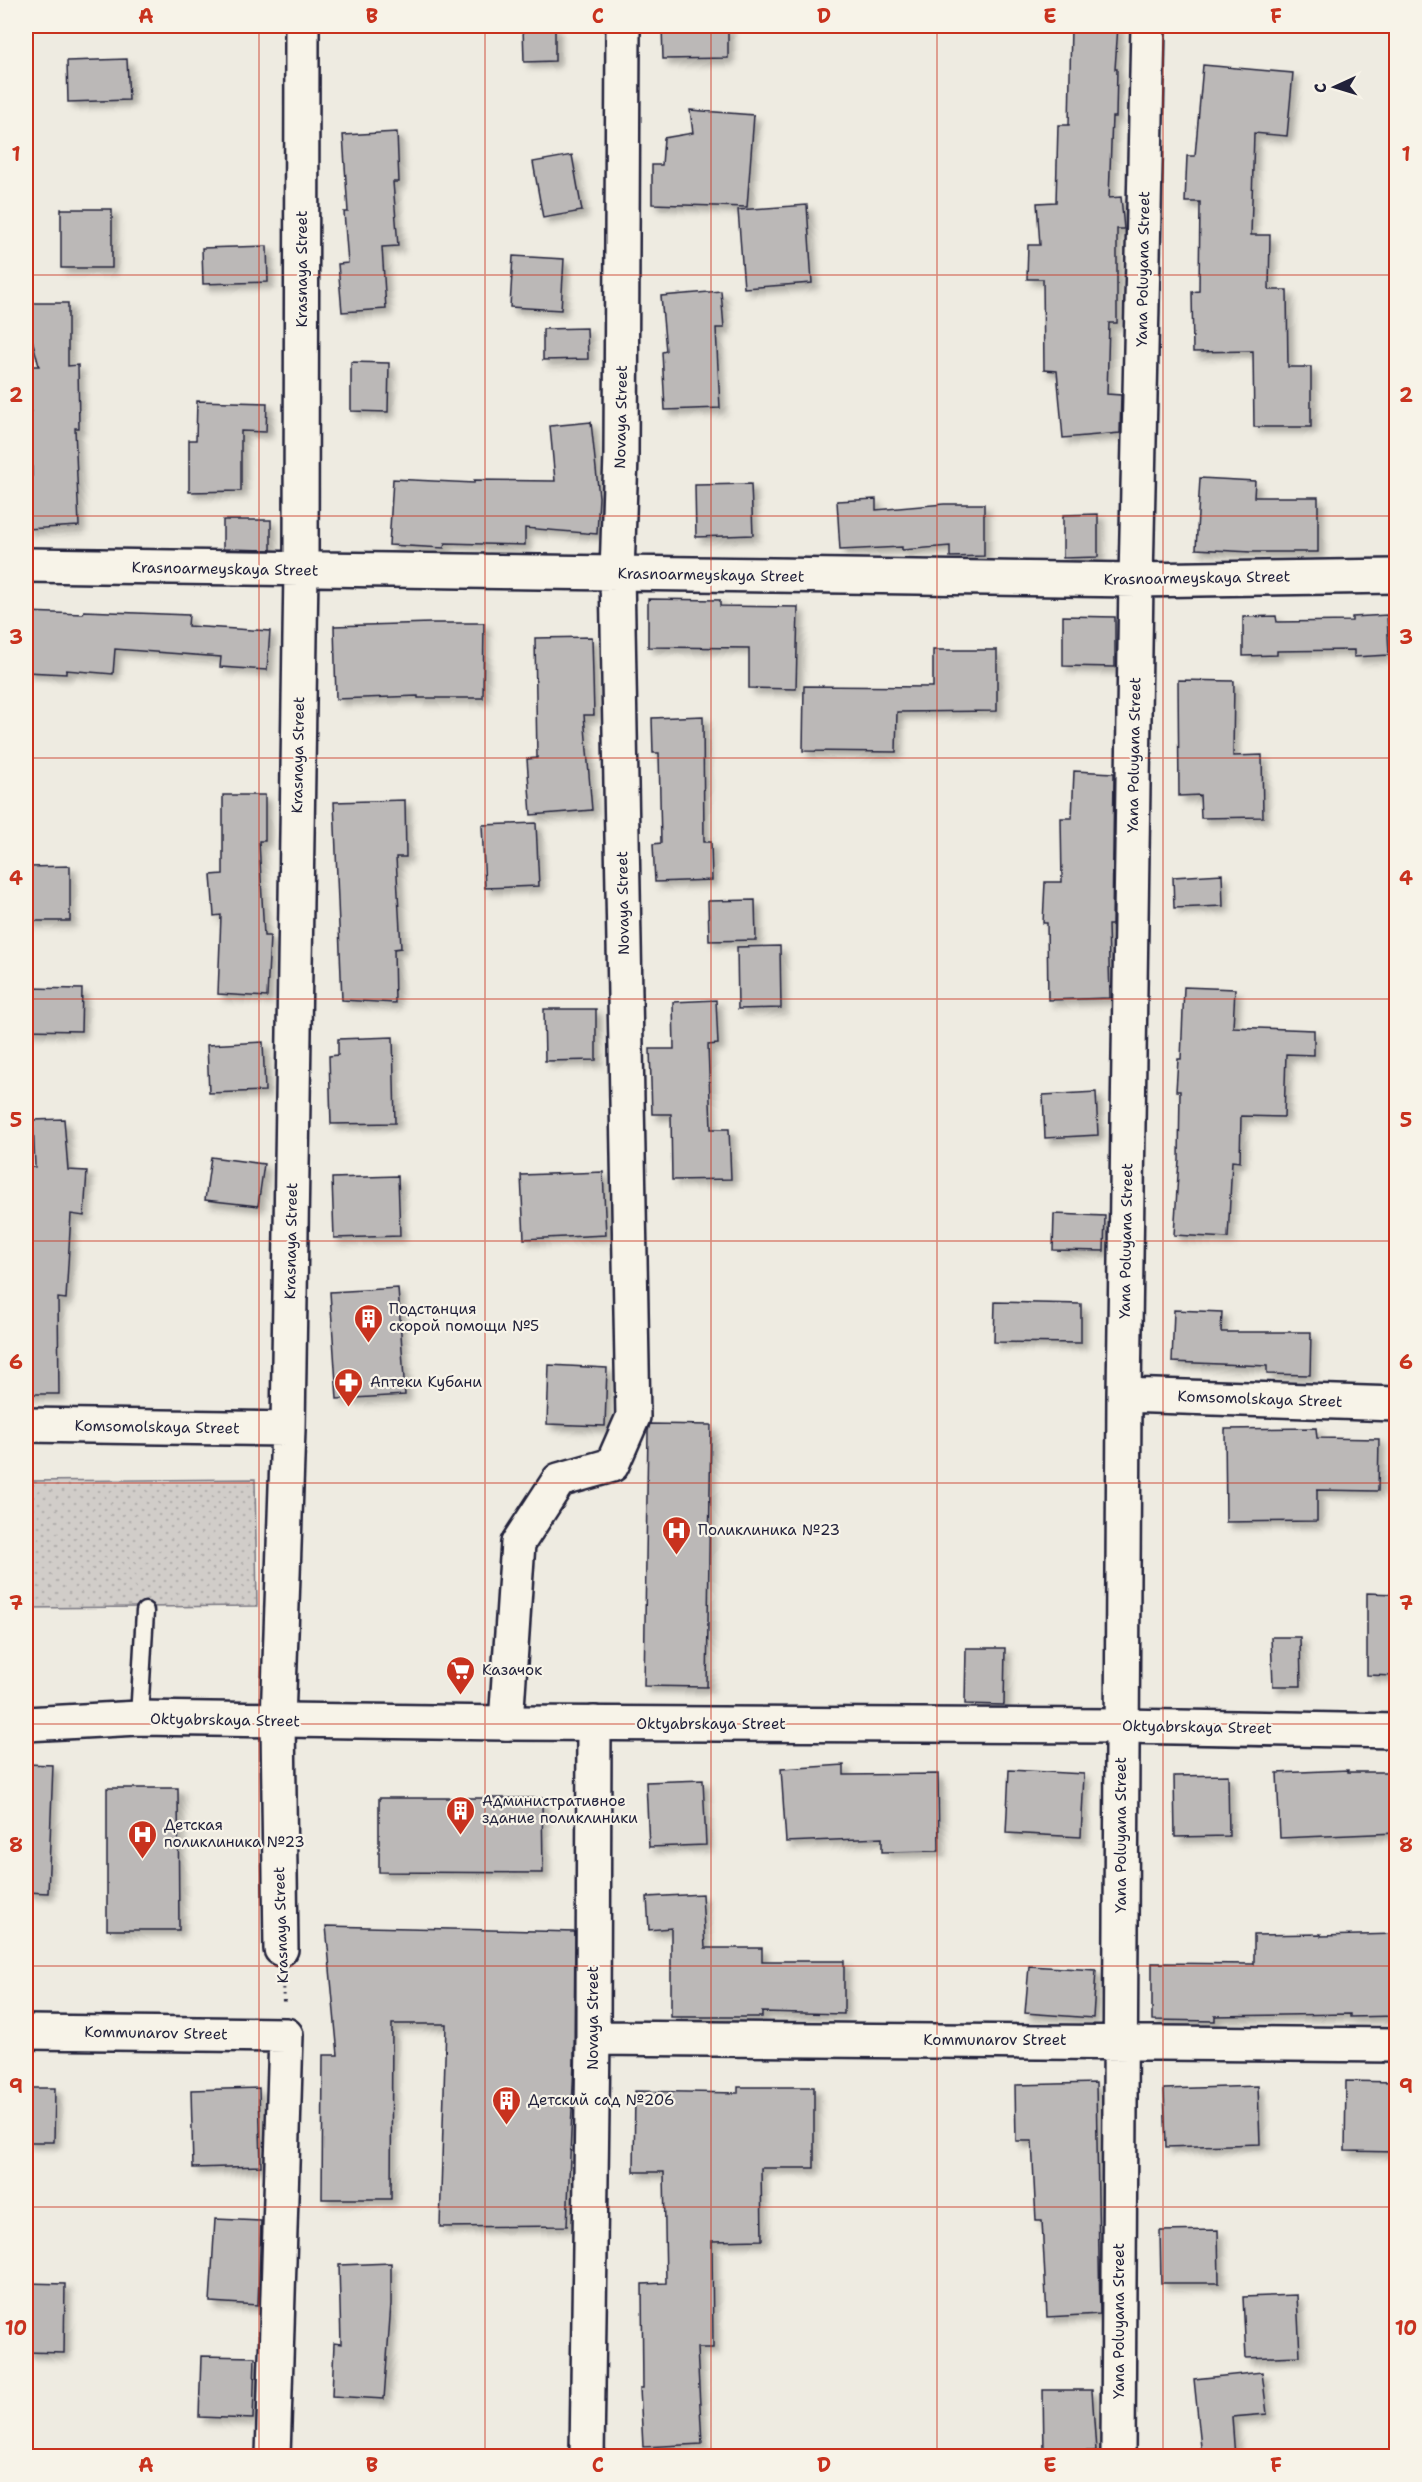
<svg xmlns="http://www.w3.org/2000/svg" width="1422" height="2482" font-family="'Shantell Sans',sans-serif">
  <style>
    .park { fill: url(#park-dots); stroke: #7a7882; stroke-width: 1.5 }
    .building { fill: #bbb8b7; stroke: #22223b; stroke-width: 1.5; filter: url(#shadow) }
    .lines { fill: none; stroke-linecap: round; stroke-linejoin: round }
    .service-casing { stroke: #22223b; stroke-width: 21 }
    .minor-casing { stroke: #22223b; stroke-width: 38 }
    .tertiary-casing { stroke: #22223b; stroke-width: 38 }
    .path { stroke: #22223b; stroke-width: 4; stroke-dasharray: 1.5 4.5; stroke-linecap: butt }
    .service { stroke: #f7f3e8; stroke-width: 16 }
    .minor { stroke: #f7f3e8; stroke-width: 33 }
    .tertiary { stroke: #f7f3e8; stroke-width: 33 }
    .grid { fill: none; stroke: #c8321e; stroke-width: 1.5; stroke-opacity: 0.55 }
    .labels { text-anchor: middle; dominant-baseline: central; stroke-width: 4.5; stroke-linejoin: round; paint-order: stroke }
    .street-label { font-size: 15px; fill: #22223b; stroke: #f7f3e8 }
    .poi-label { font-size: 15px; fill: #22223b; stroke: #f7f3e8; text-anchor: start }
    .neatline { fill: none; stroke: #c8321e; stroke-width: 2 }
    .grid-label { font-size: 20px; text-anchor: middle; font-weight: bold; fill: #c8321e }
  </style>
  <defs>
    <pattern id="park-dots" width="8" height="8" patternUnits="userSpaceOnUse" patternTransform="scale(1.5)"><rect width="8" height="8" fill="#d1cdc9"/><path d="M2 2h.1M6 6h.1" fill="none" stroke="#b3b0ae" stroke-width="1.8" stroke-linecap="round"/></pattern>
    <filter id="shadow"><feDropShadow dx="5.5" dy="5.5" stdDeviation="3" flood-color="#0004"/></filter>
  </defs>
  <rect width="100%" height="100%" fill="#eeebe1"/>
  <filter id="ink" filterUnits="userSpaceOnUse"><feTurbulence type="fractalNoise" baseFrequency=".0167" numOctaves="2"/><feDisplacementMap in="SourceGraphic" scale="12" xChannelSelector="R" yChannelSelector="G"/><feConvolveMatrix kernelMatrix="1 2 1 2 8 2 1 2 1" color-interpolation-filters="sRGB"/></filter>
  <g filter="url(#ink)">
    <path class="park" d="M255,1479L257,1606L26,1608V1481Z"/>
    <path class="building" d="M523,26H555V61L524,62Z
      M662,26H728V58L663,59Z
      M1071,26H1118L1115,69H1117L1116,117H1112L1109,198L1121,197L1124,229H1117V323H1109L1107,394L1121,395L1120,433L1063,438L1057,371L1044,370L1043,279H1027L1028,245H1040L1037,203L1056,202L1058,125H1069Z
      M127,59L129,100L68,102L67,61Z
      M1203,65L1293,73L1287,136L1254,133L1251,235H1270L1269,290H1287L1288,367H1311V427H1254L1253,351L1193,352L1192,292L1199,291L1200,202H1185L1187,156H1195Z
      M690,110L754,115L747,207L652,204V165H662L664,138L693,133Z
      M397,132L399,182H393L398,246L382,247L386,309L342,312L338,264L348,263L344,212H348L343,135Z
      M572,155L582,211L543,218L533,162Z
      M807,205L812,283L744,288L738,210Z
      M61,209H112V268H61Z
      M267,246L268,282L203,284L202,248Z
      M513,256L564,259L561,310L510,307Z
      M721,291L724,328H716L720,408L665,410L662,352L666,351L661,296Z
      M26,303H68V366L78,365L79,428H75L79,526L26,529V476H32L30,366H39L26,316Z
      M587,328L588,359L543,360V329Z
      M351,362L389,363L388,412L351,411Z
      M197,401L267,403L266,432L241,431V491L189,492V440H196Z
      M591,422L599,497L597,534L525,528V545L445,543L444,548L389,545L393,479L474,483V480L555,481L550,426Z
      M1200,478L1255,481L1254,497H1318V552H1251L1196,549Z
      M751,484L753,535L696,537L695,485Z
      M876,499V510L944,504H984V556L950,557V546L902,550V547L840,550L837,501Z
      M1098,514V557L1063,558V515Z
      M223,520H271V550L223,549Z
      M648,599L720,600V606L798,607L796,689L749,688V648L648,647Z
      M84,611L189,615L188,626L270,631L267,670L220,667L221,657L115,649L113,674L66,670V674L26,672V612L83,614Z
      M1387,615L1389,655L1354,657V650L1277,651V655L1243,656V617L1276,616L1277,622L1352,621V617Z
      M1063,616L1115,617V667L1063,666Z
      M431,623H484L483,698H418V696L336,699L334,626Z
      M592,637L594,715H584L592,810L531,815L527,759L537,758L535,638Z
      M933,650H997V711L897,712L896,752L803,751L804,686L933,687Z
      M1178,680L1234,681L1233,756L1262,755L1263,817L1201,818L1200,795L1179,796Z
      M703,716L704,842H711L712,880L655,882L653,844L661,843L659,753H653L652,718Z
      M1074,771L1114,773L1112,925H1108L1110,998L1048,1000L1047,923H1043L1045,882H1062L1061,818H1072Z
      M223,795H265V841H259L264,936H270L267,997L218,994L221,915L214,916L211,875L223,874Z
      M405,800L406,857H396L401,948L394,949L395,1003L342,1000L334,802Z
      M536,823L539,886L485,888L482,825Z
      M70,866V921H28L27,867Z
      M1222,874L1223,906L1174,908L1173,877Z
      M755,900L756,940L709,941L708,901Z
      M780,946L781,1008L738,1009L737,947Z
      M1184,987L1235,989L1233,1027L1314,1030V1055L1286,1054L1284,1117L1241,1116L1240,1162L1232,1161L1228,1238L1174,1235L1179,1160L1180,1091H1176L1178,1059H1181Z
      M27,988L82,989L81,1031L26,1030Z
      M716,1000L718,1044L708,1045L711,1129H729L731,1179L672,1180L671,1114H652L650,1049H674L673,1002Z
      M544,1009H596V1060L545,1061Z
      M393,1037L395,1123L331,1124L329,1056L338,1055V1039Z
      M263,1042L265,1091L209,1093L207,1045Z
      M1096,1092L1098,1135L1045,1138L1043,1095Z
      M64,1119L68,1170L87,1171L84,1216L71,1214L66,1299L58,1298L59,1394H26V1166L35,1167L33,1120Z
      M211,1157L264,1164L258,1206L205,1200Z
      M603,1172L606,1235L524,1239L521,1175Z
      M398,1176L400,1236L334,1238L332,1178Z
      M1054,1214L1105,1216L1104,1251L1053,1250Z
      M398,1288L405,1395L337,1399L330,1292Z
      M995,1302L1081,1304V1343L994,1342Z
      M1174,1310L1222,1312L1221,1332H1311L1310,1375L1267,1374V1366L1172,1362Z
      M549,1365L607,1368L605,1426L547,1424Z
      M650,1424L711,1425L707,1687L644,1686L648,1431Z
      M1316,1428L1317,1438L1379,1439L1378,1491L1317,1490V1521L1226,1522L1225,1429Z
      M1367,1593L1396,1594V1676L1367,1675Z
      M1271,1637H1300L1301,1686H1273Z
      M966,1648H1005L1004,1705L965,1704Z
      M26,1764L53,1765L48,1893L26,1892Z
      M844,1765V1775L938,1774L939,1851L882,1852V1838L786,1842L781,1769Z
      M1009,1770L1084,1774L1081,1837L1006,1833Z
      M1348,1770V1772H1396V1833L1280,1838L1277,1773Z
      M1228,1775L1229,1836L1175,1837L1174,1776Z
      M703,1780L706,1845L649,1847L646,1782Z
      M107,1788H178L179,1930H107Z
      M379,1798H542L543,1873L379,1872Z
      M702,1894L705,1948H762V1961H844V2014L762,2012V2017H671V1928L649,1930L647,1897Z
      M326,1926L575,1932L574,2062L567,2226L440,2227L446,2024H392L391,2199H322L323,2055H338Z
      M1321,1934V1936L1396,1934V2016L1350,2017V2014L1215,2016V2021L1152,2020V1963L1254,1964V1935Z
      M1029,1966L1096,1970L1093,2018L1025,2013Z
      M1346,2081L1396,2082V2152L1345,2151Z
      M1096,2083L1100,2314L1047,2317L1042,2221H1036L1032,2141H1016L1015,2085Z
      M1258,2086L1260,2144L1166,2147L1164,2089Z
      M738,2087H814V2168H761L762,2240L712,2241L713,2348H697L702,2444L643,2447L640,2388H643L642,2284L666,2283L664,2172H634L635,2091L738,2093Z
      M26,2088H55L54,2142H26Z
      M259,2088L261,2166L193,2168L191,2090Z
      M215,2219L261,2221L258,2305L210,2302Z
      M1218,2230L1219,2283H1161L1160,2231Z
      M391,2263V2304L384,2399L332,2396L334,2343L341,2344L339,2265Z
      M26,2283L65,2284L64,2353L26,2352Z
      M1297,2295L1300,2356L1246,2358L1243,2297Z
      M201,2356L255,2357L253,2419L199,2417Z
      M1262,2372L1267,2414L1232,2417L1235,2457H1202L1194,2379Z
      M1043,2390H1092L1096,2451L1044,2452Z"/>
    <g class="lines">
      <defs>
        <path id="service" d="M139,1718L145,1611"/>
        <path id="minor" d="M26,565L1136,580L1396,576
          M1124,1395L1396,1404
          M26,1425L288,1429
          M506,1723L518,1543L559,1480L612,1465L633,1417L617,573L621,455L623,26
          M281,1949L278,1721L288,1429L301,570L302,26
          M26,2032L286,2035L273,2456
          M593,2038L1396,2045
          M587,2456L593,2038L594,1723
          M1118,2456L1124,1395L1136,580L1148,26"/>
        <path id="tertiary" d="M26,1724L139,1718L506,1723L1121,1726L1396,1731"/>
      </defs>
      <use href="#service" class="service-casing"/>
      <use href="#minor" class="minor-casing"/>
      <use href="#tertiary" class="tertiary-casing"/>
      <path class="path" d="M283,1982L284,2002"/>
      <use href="#service" class="service"/>
      <use href="#minor" class="minor"/>
      <use href="#tertiary" class="tertiary"/>
    </g>
  </g>
  <path class="grid" d="M259,26V2456M485,26V2456M711,26V2456M937,26V2456M1163,26V2456M26,275H1396M26,516H1396M26,758H1396M26,999H1396M26,1241H1396M26,1483H1396M26,1724H1396M26,1966H1396M26,2207H1396"/>
  <defs>
    <symbol id="building-pin" viewBox="-11 -11 22 30"><path d="M0 17L-7.5 6A9.5 9.5 0 1 1 7.5 6Z" fill="#c8321e" stroke="#f7f3e8"/><path d="M-4-6H4V6H1V3H-1V6H-4ZM-2.5-4.3h1.7v1.8h-1.7ZM.8-4.3h1.7v1.8H.8ZM-2.5-1h1.7V.8h-1.7ZM.8-1h1.7V.8H.8Z" fill="#fff"/></symbol>
    <symbol id="pharmacy-pin" viewBox="-11 -11 22 30"><path d="M0 17L-7.5 6A9.5 9.5 0 1 1 7.5 6Z" fill="#c8321e" stroke="#f7f3e8"/><path d="M-2-6h4v4h4v4h-4v4h-4v-4h-4v-4h4Z" fill="#fff"/></symbol>
    <symbol id="hospital-pin" viewBox="-11 -11 22 30"><path d="M0 17L-7.5 6A9.5 9.5 0 1 1 7.5 6Z" fill="#c8321e" stroke="#f7f3e8"/><path d="M-5-5h3v3.5h4V-5h3V5h-3V1.5h-4V5h-3Z" fill="#fff"/></symbol>
    <symbol id="supermarket-pin" viewBox="-11 -11 22 30"><path d="M0 17L-7.5 6A9.5 9.5 0 1 1 7.5 6Z" fill="#c8321e" stroke="#f7f3e8"/><path d="M-6-5.5h2.5l.6 2H6L4.5 2H-2.5L-4.4-4H-6ZM-1.5 3.2a1.3 1.3 0 1 0 .1 0ZM3 3.2a1.3 1.3 0 1 0 .1 0Z" fill="#fff"/></symbol>
  </defs>
  <g fill-rule="evenodd">
    <use href="#building-pin" x="352" y="1302" width="33" height="45"/>
    <use href="#pharmacy-pin" x="332" y="1366" width="33" height="45"/>
    <use href="#hospital-pin" x="660" y="1514" width="33" height="45"/>
    <use href="#supermarket-pin" x="444" y="1654" width="33" height="45"/>
    <use href="#building-pin" x="444" y="1794" width="33" height="45"/>
    <use href="#hospital-pin" x="126" y="1818" width="33" height="45"/>
    <use href="#building-pin" x="490" y="2084" width="33" height="45"/>
  </g>
  <g class="labels">
    <g class="street-label">
      <text transform="translate(302 269) rotate(-90)">Krasnaya Street</text>
      <text transform="translate(1143 269) rotate(-89)">Yana Poluyana Street</text>
      <text transform="translate(621 417) rotate(-89)">Novaya Street</text>
      <text transform="translate(225 569) rotate(1)">Krasnoarmeyskaya Street</text>
      <text transform="translate(711 575) rotate(1)">Krasnoarmeyskaya Street</text>
      <text transform="translate(1197 578) rotate(-1)">Krasnoarmeyskaya Street</text>
      <text transform="translate(298 755) rotate(-89)">Krasnaya Street</text>
      <text transform="translate(1134 755) rotate(-89)">Yana Poluyana Street</text>
      <text transform="translate(623 903) rotate(-91)">Novaya Street</text>
      <text transform="translate(291 1241) rotate(-89)">Krasnaya Street</text>
      <text transform="translate(1126 1241) rotate(-89)">Yana Poluyana Street</text>
      <text transform="translate(1260 1399) rotate(2)">Komsomolskaya Street</text>
      <text transform="translate(157 1427) rotate(1)">Komsomolskaya Street</text>
      <text transform="translate(225 1720) rotate(1)">Oktyabrskaya Street</text>
      <text x="711" y="1724">Oktyabrskaya Street</text>
      <text transform="translate(1197 1727) rotate(1)">Oktyabrskaya Street</text>
      <text transform="translate(1121 1835) rotate(-90)">Yana Poluyana Street</text>
      <text transform="translate(281 1925) rotate(-92)">Krasnaya Street</text>
      <text transform="translate(593 2018) rotate(-90)">Novaya Street</text>
      <text transform="translate(156 2033) rotate(1)">Kommunarov Street</text>
      <text x="995" y="2040">Kommunarov Street</text>
      <text transform="translate(1119 2321) rotate(-90)">Yana Poluyana Street</text>
    </g>
    <g class="poi-label">
      <text x="389" y="1309">Подстанция<tspan x="389" dy="17">скорой помощи №5</tspan></text>
      <text x="370" y="1382">Аптеки Кубани</text>
      <text x="698" y="1530">Поликлиника №23</text>
      <text x="482" y="1670">Казачок</text>
      <text x="482" y="1801">Административное<tspan x="482" dy="17">здание поликлиники</tspan></text>
      <text x="164" y="1825">Детская<tspan x="164" dy="17">поликлиника №23</tspan></text>
      <text x="528" y="2100">Детский сад №206</text>
    </g>
  </g>
  <rect width="1422" height="2482" fill="none" stroke="#f7f3e8" stroke-width="66"/>
  <g transform="translate(1335 87) rotate(266)" stroke="#f7f3e8" stroke-width="4.5" paint-order="stroke">
  <path d="M0-4.5L10 22L0 15L-10 22Z" fill="#22223b"/>
  <text y="-9" font-size="16" font-weight="bold" text-anchor="middle" fill="#22223b">С</text>
  </g>
  <rect x="33" y="33" width="1356" height="2416" class="neatline"/>
  <g class="grid-label">
    <text x="146" y="23">A</text>
    <text x="372" y="23">B</text>
    <text x="598" y="23">C</text>
    <text x="824" y="23">D</text>
    <text x="1050" y="23">E</text>
    <text x="1276" y="23">F</text>
    <text x="16" y="161">1</text>
    <text x="1406" y="161">1</text>
    <text x="16" y="402">2</text>
    <text x="1406" y="402">2</text>
    <text x="16" y="644">3</text>
    <text x="1406" y="644">3</text>
    <text x="16" y="885">4</text>
    <text x="1406" y="885">4</text>
    <text x="16" y="1127">5</text>
    <text x="1406" y="1127">5</text>
    <text x="16" y="1369">6</text>
    <text x="1406" y="1369">6</text>
    <text x="16" y="1610">7</text>
    <text x="1406" y="1610">7</text>
    <text x="16" y="1852">8</text>
    <text x="1406" y="1852">8</text>
    <text x="16" y="2093">9</text>
    <text x="1406" y="2093">9</text>
    <text x="16" y="2335">10</text>
    <text x="1406" y="2335">10</text>
    <text x="146" y="2472">A</text>
    <text x="372" y="2472">B</text>
    <text x="598" y="2472">C</text>
    <text x="824" y="2472">D</text>
    <text x="1050" y="2472">E</text>
    <text x="1276" y="2472">F</text>
  </g>
</svg>
